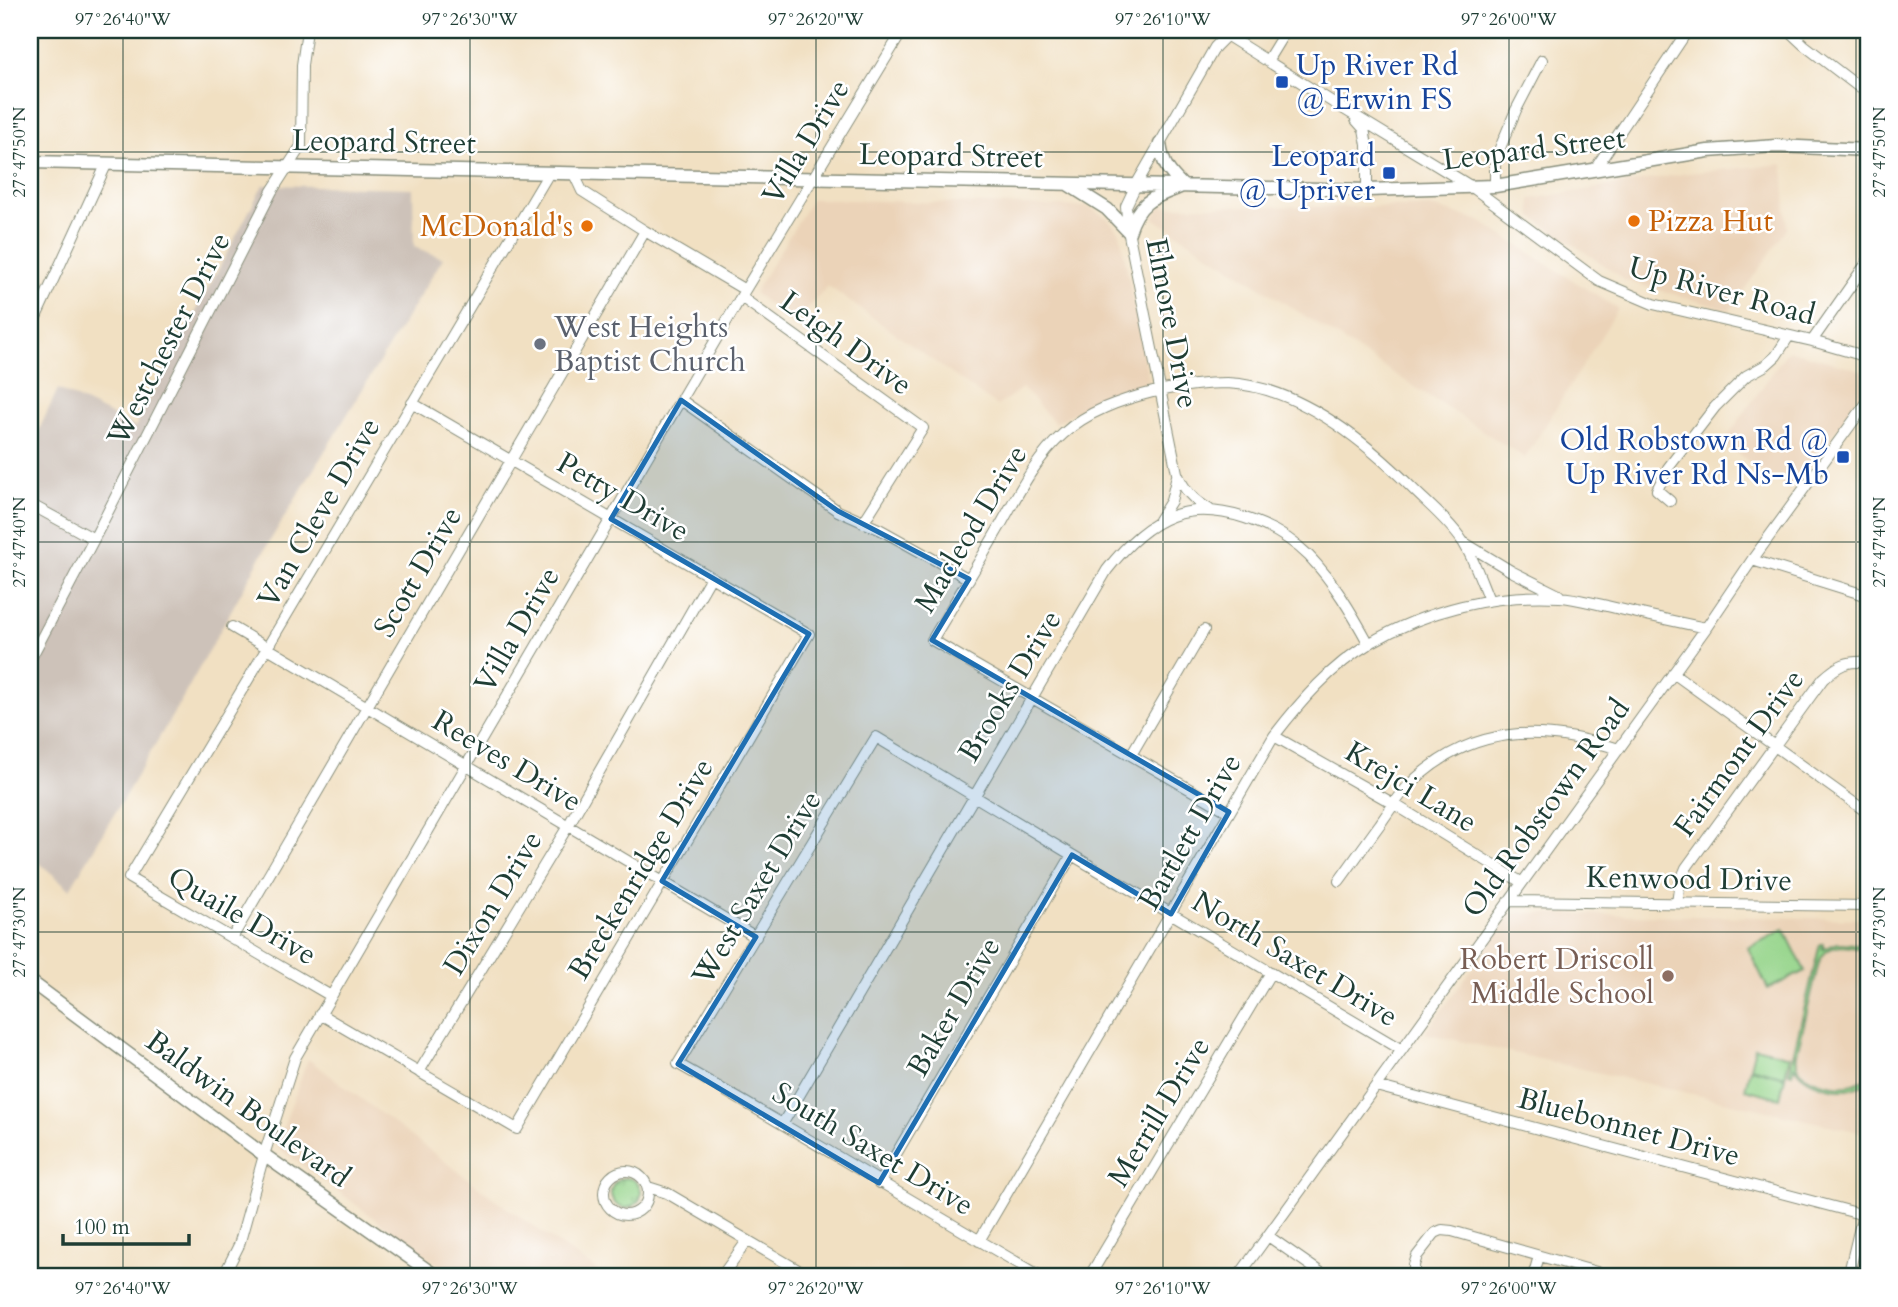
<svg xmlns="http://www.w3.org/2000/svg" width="1898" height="1307" font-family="Cardo,serif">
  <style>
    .built { fill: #ebd3b8 }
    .industrial { fill: #cdc2b9 }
    .grass { fill: url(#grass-tufts); stroke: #5a885f; stroke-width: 2 }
    .park { fill: #95d48a; stroke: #5a885f; stroke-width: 2 }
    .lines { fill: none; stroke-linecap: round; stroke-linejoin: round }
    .minor-casing { stroke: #888e7b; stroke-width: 12 }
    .major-casing { stroke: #888e7b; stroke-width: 15 }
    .minor { stroke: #fff; stroke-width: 10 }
    .major { stroke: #fff; stroke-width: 12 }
    .marked { fill: #1f6fb2; fill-opacity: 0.2; stroke: #1f6fb2; stroke-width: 5; stroke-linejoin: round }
    .ticks { fill: none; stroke: #1f3d34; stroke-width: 2; stroke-opacity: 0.45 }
    .transit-dot { fill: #1a4fb4; stroke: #fff; stroke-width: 2.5 }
    .food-dot { fill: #e8710a; stroke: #fff; stroke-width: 2.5 }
    .worship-dot { fill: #6b7280; stroke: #fff; stroke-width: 2.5 }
    .education-dot { fill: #8d6e63; stroke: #fff; stroke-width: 2.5 }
    .labels { text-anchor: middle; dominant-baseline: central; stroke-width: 5; stroke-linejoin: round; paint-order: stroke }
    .transit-label { font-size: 30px; fill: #164399; stroke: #fff; text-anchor: end }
    .street-label { font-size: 30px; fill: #1f3d34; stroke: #fff }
    .food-label { font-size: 30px; fill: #c56008; stroke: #fff; text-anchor: start }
    .worship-label { font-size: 30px; fill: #5b616d; stroke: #fff; text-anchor: start }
    .education-label { font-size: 30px; fill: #785e54; stroke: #fff; text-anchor: end }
    .neatline { fill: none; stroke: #1f3d34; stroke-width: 2.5 }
    .ticks-label { font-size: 18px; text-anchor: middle; fill: #1f3d34 }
  </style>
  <defs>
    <pattern id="grass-tufts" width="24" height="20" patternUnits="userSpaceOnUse" patternTransform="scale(1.75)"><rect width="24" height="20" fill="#95d48a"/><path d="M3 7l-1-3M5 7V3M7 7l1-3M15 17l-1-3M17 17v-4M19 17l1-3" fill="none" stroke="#79ad72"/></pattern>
  </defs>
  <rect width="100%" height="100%" fill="#fff"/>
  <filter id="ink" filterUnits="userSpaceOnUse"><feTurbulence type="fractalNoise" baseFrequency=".0143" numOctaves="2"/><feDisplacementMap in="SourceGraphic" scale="14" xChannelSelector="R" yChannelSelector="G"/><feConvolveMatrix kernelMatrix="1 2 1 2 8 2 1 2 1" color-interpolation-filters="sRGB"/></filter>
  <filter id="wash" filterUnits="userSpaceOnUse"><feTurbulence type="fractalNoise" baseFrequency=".00686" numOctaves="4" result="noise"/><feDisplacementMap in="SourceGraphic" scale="28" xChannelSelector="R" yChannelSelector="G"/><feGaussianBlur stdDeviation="1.57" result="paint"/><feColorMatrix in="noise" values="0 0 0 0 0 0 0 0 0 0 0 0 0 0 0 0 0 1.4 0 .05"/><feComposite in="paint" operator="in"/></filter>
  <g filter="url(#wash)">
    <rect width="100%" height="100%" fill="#f1e0c2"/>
    <path class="built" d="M1783,164L1787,229L1730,310L1623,280L1619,275L1532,217L1530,199L1689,173Z
      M812,199L1089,207L1107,218L1120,233L1149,383L1087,406L1055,423L1022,388L997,406L828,286L794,324L754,293Z
      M1161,206L1431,207L1478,220L1618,309L1525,458L1153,218Z
      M1788,350L1868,372V383L1817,457L1789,490L1723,443Z
      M1513,913L1868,919V1134L1425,1033Z
      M308,1059L503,1205L606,1277H455L276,1146Z"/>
    <path class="industrial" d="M263,185L413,188L414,247L443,258L268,544L182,699L70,889L30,855V449L58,389L135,427Z"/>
    <path class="grass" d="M611 1193a15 15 0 1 1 30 0a15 15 0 1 1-30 0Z"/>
    <path class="park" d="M1784,929L1805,971L1768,989L1748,948Z
      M1838,943L1854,944L1868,947V951C1850,945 1828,941 1819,962L1797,1053C1796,1058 1796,1064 1799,1069C1811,1085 1857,1094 1868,1074V1091H1865L1866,1083C1845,1096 1807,1086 1794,1066L1792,1073L1789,1072L1820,944H1823V949Z
      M1755,1047L1790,1056L1785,1076L1750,1067Z
      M1750,1068L1785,1077L1780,1098L1745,1089Z"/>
  </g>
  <g filter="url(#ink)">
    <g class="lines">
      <defs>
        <path id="minor" d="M1218,30L1334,103L1472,187L1599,281L1653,304L1812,341L1868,357
          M1788,30L1804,45L1868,94
          M1267,61L1286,30
          M1356,120L1364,129L1367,145V190
          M1595,169L1688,30
          M574,174L582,191L645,231L745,290
          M1495,186V160L1516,110L1542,60
          M741,297L923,428L863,523
          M30,330L107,163
          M1812,341L1868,261
          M681,400L838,511L881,530L969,579
          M1670,501L1657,490L1668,468L1715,407L1746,376L1766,365L1776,356L1789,336
          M30,504L94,539
          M1209,509C1193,500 1184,490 1177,473L1128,230L1126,206L1136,185L1215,47L1232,30
          M1159,520L1171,501L1177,476
          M1463,542L1511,571L1559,595
          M1752,560L1868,596
          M232,627L756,937
          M30,660L94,539L272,191L301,146L302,65L307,30
          M1673,673L1868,813
          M1274,736L1394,804L1521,882
          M1131,755L1204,630
          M1229,812L932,640C955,602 978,564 1000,526C1018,494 1035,459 1063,434C1088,411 1121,400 1153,392C1177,387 1202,383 1227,383C1297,386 1364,440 1412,488C1429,505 1450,522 1463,542C1474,559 1481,581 1489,600
          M1339,881C1353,862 1366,843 1380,824C1389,811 1398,797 1409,785C1471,724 1541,725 1619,749
          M1508,901L1868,906
          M1677,903L1680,882L1686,868L1823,679C1839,664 1847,661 1868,662
          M232,938L645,231
          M331,996L129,878L267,648L549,173
          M320,1014L517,1129L809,634L412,403
          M419,1072L568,826L711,577
          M1376,1086L1868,1216
          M783,1123L1107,570C1124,548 1145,526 1172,516C1216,500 1277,524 1309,556C1334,582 1352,613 1369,644
          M604 1193a22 22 0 1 1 44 0a22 22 0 1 1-44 0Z
          M879,1183L1072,855
          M648,1187L667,1193L810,1277
          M1268,1236L1327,1277
          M979,1241L1274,736C1301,701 1331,666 1370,643C1427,610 1494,593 1560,597C1575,598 1592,603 1607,606C1640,614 1673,621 1706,628
          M223,1277L239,1245L264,1155L295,1058L745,290L903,30
          M721,1277L747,1241
          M1042,1277C920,1207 801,1133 678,1064L876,737L1072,855L1402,1050
          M1089,1277L1271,972
          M1238,1277L1706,628L1752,560L1868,401
          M1414,1277V1265L1417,1256L1435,1233L1442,1230L1452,1231L1614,1277
          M1533,1277L1539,1256
          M1848,1277L1868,1194"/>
        <path id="major" d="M30,162L1367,190L1495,186L1708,151L1776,146L1868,150
          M1069,185L1107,209L1129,232C1139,200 1154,197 1183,186C1168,171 1163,165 1160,144
          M30,981L264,1155L437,1277"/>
      </defs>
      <use href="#minor" class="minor-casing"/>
      <use href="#major" class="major-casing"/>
      <use href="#minor" class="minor"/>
      <use href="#major" class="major"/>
    </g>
  </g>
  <path class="marked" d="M681,400L838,511L969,579L932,640L1229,812L1171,914L1072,855L879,1183L678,1064L756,937L662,881L809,634L611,519Z"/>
  <path class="ticks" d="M123,30V1277M470,30V1277M816,30V1277M1163,30V1277M1509,30V1277M1856,30V1277M30,152H1868M30,542H1868M30,932H1868"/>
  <g class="transit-dot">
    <rect x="1275" y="75" width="14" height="14" rx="3.5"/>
    <rect x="1382" y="166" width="14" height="14" rx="3.5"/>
    <rect x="1836" y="450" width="14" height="14" rx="3.5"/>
  </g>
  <g class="food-dot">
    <circle cx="1634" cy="221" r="7"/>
    <circle cx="587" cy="226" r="7"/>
  </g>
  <circle class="worship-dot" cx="540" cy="344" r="7"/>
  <circle class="education-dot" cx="1668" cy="976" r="7"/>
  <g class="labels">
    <g class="transit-label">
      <text x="1296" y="65" text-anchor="start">Up River Rd<tspan x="1296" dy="34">@ Erwin FS</tspan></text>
      <text x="1375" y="156">Leopard<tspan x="1375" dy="34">@ Upriver</tspan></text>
      <text x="1829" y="440">Old Robstown Rd @<tspan x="1829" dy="34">Up River Rd Ns-Mb</tspan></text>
    </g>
    <g class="street-label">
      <text transform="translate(384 142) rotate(1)">Leopard Street</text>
      <text transform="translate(806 142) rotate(-59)">Villa Drive</text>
      <text transform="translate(1534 149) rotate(-7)">Leopard Street</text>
      <text transform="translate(951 156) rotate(1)">Leopard Street</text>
      <text transform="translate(1722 291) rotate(15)">Up River Road</text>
      <text transform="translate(1172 323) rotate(79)">Elmore Drive</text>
      <text transform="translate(169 339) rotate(-63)">Westchester Drive</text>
      <text transform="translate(846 343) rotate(36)">Leigh Drive</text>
      <text transform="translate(623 497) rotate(30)">Petty Drive</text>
      <text transform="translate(319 513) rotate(-60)">Van Cleve Drive</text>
      <text transform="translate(971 529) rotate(-59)">Macleod Drive</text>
      <text transform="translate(418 572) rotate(-60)">Scott Drive</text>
      <text transform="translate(517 630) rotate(-60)">Villa Drive</text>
      <text transform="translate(1010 686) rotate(-59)">Brooks Drive</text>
      <text transform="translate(1739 753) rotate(-54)">Fairmont Drive</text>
      <text transform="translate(507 761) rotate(31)">Reeves Drive</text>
      <text transform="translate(1411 787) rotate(31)">Krejci Lane</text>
      <text transform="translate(1546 808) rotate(-54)">Old Robstown Road</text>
      <text transform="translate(1190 832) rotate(-60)">Bartlett Drive</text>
      <text transform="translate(641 869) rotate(-59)">Breckenridge Drive</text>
      <text transform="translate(1689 879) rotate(1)">Kenwood Drive</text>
      <text transform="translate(757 888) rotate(-59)">West Saxet Drive</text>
      <text transform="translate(493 903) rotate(-59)">Dixon Drive</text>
      <text transform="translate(242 916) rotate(30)">Quaile Drive</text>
      <text transform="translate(1295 959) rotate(31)">North Saxet Drive</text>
      <text transform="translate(954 1007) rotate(-60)">Baker Drive</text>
      <text transform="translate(248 1109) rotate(36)">Baldwin Boulevard</text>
      <text transform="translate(1159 1112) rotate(-59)">Merrill Drive</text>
      <text transform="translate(1629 1127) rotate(15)">Bluebonnet Drive</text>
      <text transform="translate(873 1149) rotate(31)">South Saxet Drive</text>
    </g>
    <g class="food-label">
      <text x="1648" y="221">Pizza Hut</text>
      <text x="573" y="226" text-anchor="end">McDonald's</text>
    </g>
    <g class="worship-label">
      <text x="554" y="327">West Heights<tspan x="554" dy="34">Baptist Church</tspan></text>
    </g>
    <g class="education-label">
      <text x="1654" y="959">Robert Driscoll<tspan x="1654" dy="34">Middle School</tspan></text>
    </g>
  </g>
  <rect width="1898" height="1307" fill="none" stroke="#fff" stroke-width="77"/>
  <path d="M63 1234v10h126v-10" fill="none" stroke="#1f3d34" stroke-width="3.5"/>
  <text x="74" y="1234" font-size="21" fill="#1f3d34" stroke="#ffffff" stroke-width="5" paint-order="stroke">100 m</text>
  <rect x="38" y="38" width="1822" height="1230" class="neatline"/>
  <g class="ticks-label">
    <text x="123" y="25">97°26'40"W</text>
    <text x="470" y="25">97°26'30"W</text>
    <text x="816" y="25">97°26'20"W</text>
    <text x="1163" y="25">97°26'10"W</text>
    <text x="1509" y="25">97°26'00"W</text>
    <text transform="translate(19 152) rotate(-90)" y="6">27°47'50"N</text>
    <text transform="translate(1879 152) rotate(-90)" y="6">27°47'50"N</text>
    <text transform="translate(19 542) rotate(-90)" y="6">27°47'40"N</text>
    <text transform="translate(1879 542) rotate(-90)" y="6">27°47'40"N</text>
    <text transform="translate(19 932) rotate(-90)" y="6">27°47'30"N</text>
    <text transform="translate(1879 932) rotate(-90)" y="6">27°47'30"N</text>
    <text x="123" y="1294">97°26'40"W</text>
    <text x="470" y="1294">97°26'30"W</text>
    <text x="816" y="1294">97°26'20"W</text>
    <text x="1163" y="1294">97°26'10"W</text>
    <text x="1509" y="1294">97°26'00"W</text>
  </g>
</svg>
